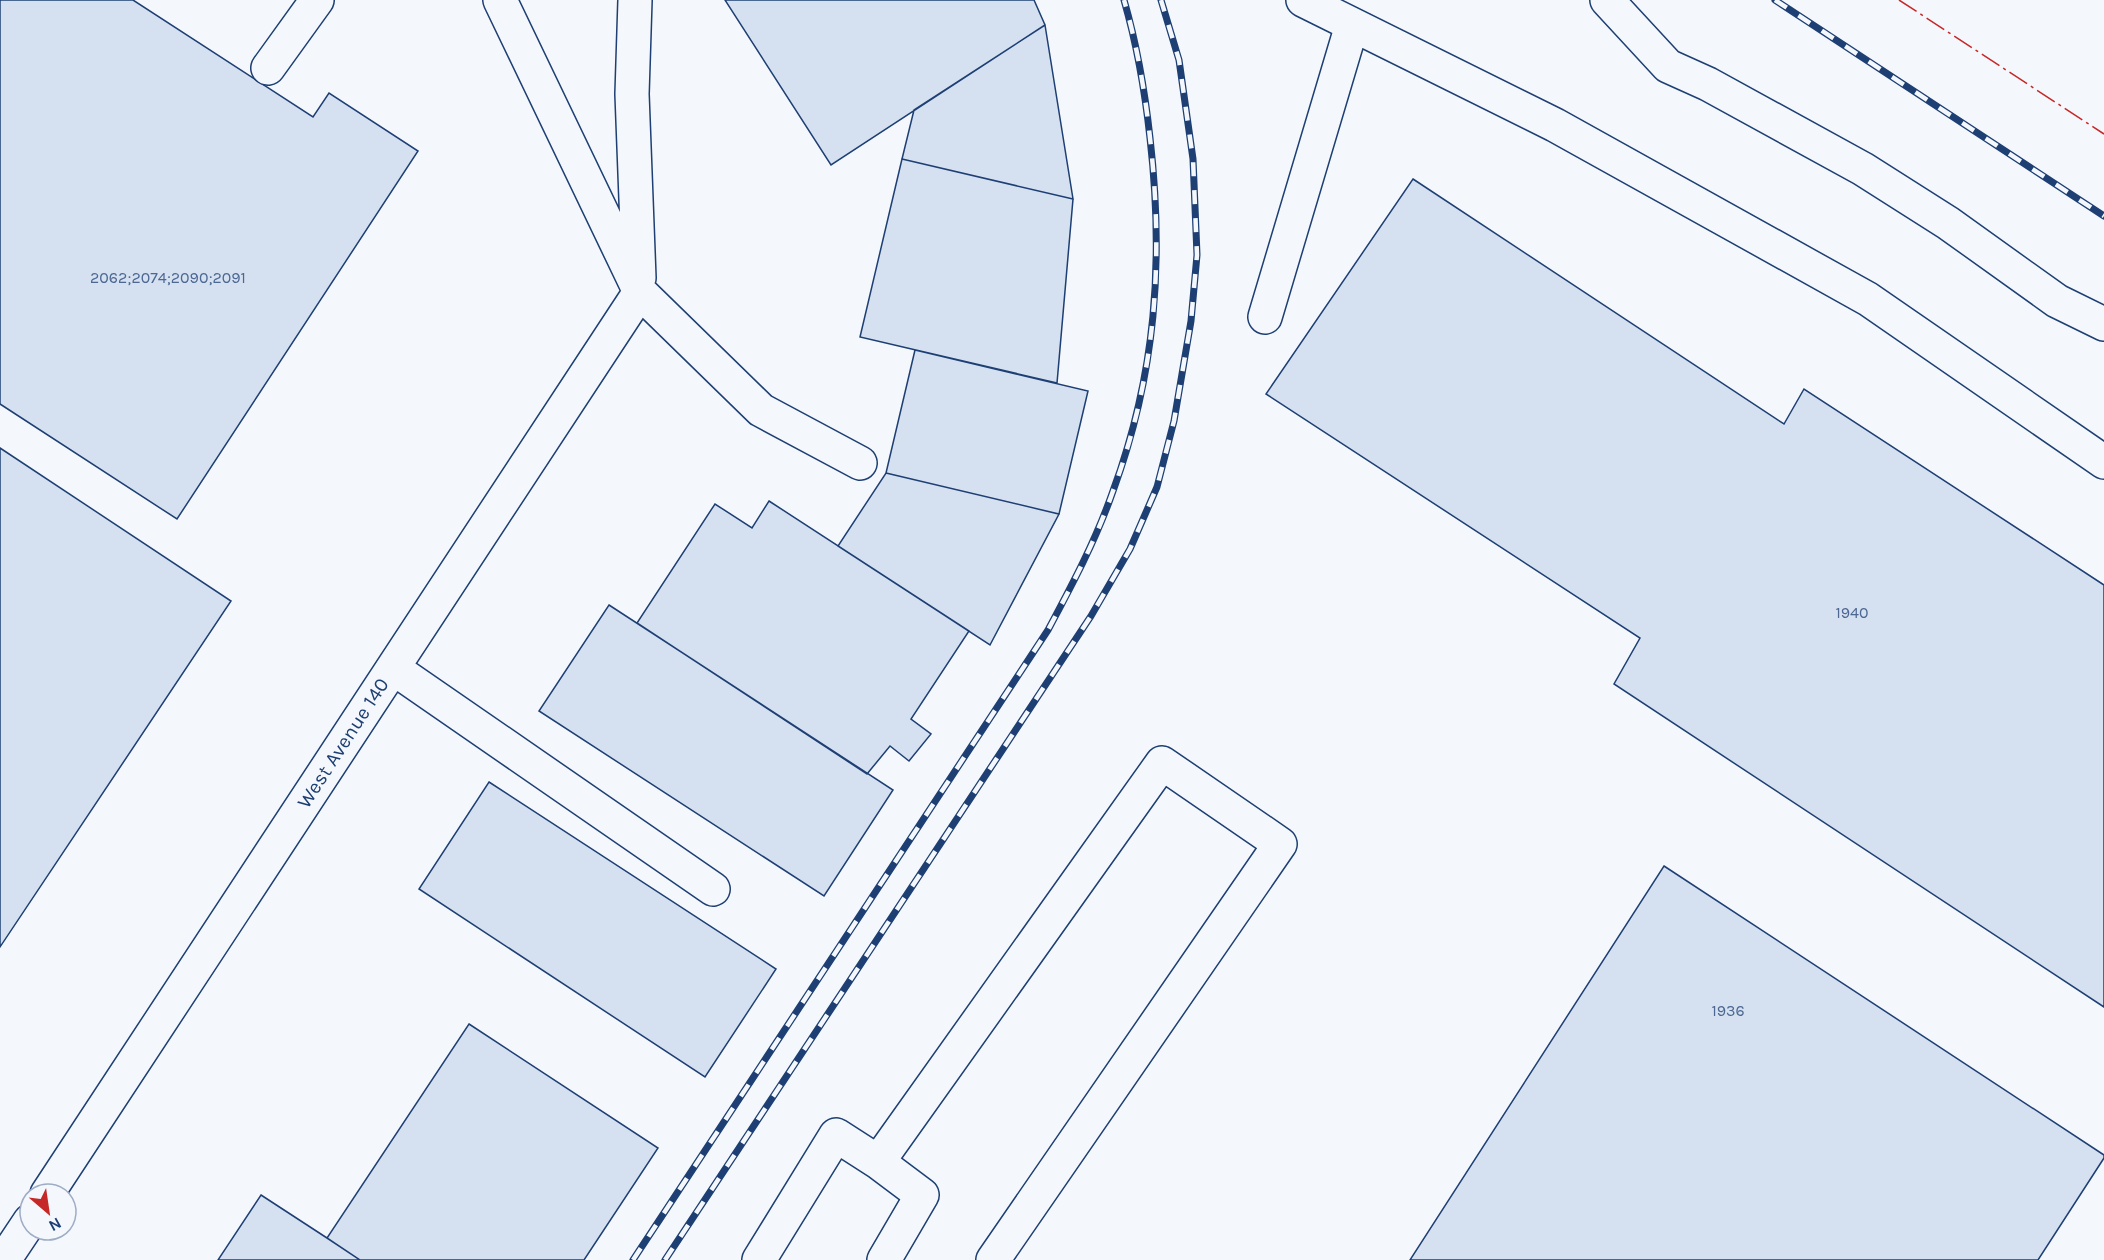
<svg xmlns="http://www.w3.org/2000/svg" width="2104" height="1260" font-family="Karla,sans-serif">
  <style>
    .building { fill: #d5e0f0; stroke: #1d3f73; stroke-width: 1.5 }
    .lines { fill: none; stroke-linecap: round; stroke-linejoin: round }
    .minor-casing { stroke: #1d3f73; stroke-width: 36 }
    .minor { stroke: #f4f7fb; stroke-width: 33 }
    .rail-casing { stroke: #1d3f73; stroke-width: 7 }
    .rail { stroke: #f4f7fb; stroke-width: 4.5; stroke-dasharray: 14; stroke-linecap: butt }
    .power { stroke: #c62828; stroke-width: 1.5; stroke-dasharray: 21 4.5 3 4.5; stroke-linecap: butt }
    .labels { text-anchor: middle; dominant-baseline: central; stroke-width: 4.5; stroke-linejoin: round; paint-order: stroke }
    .number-label { font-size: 16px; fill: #4b6792 }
    .street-label { font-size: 20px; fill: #1d3f73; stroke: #f4f7fb }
  </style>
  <rect width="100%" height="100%" fill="#f4f7fb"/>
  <path class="building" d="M0,0H133L313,117L329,93L418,151L177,519L0,404Z
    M725,0H1034L1045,25L831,165Z
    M1045,25L1073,199L902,159L914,110Z
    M902,159L1073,199L1057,383L860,337Z
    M1413,179L1784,424L1804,389L2104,585V1007L1614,684L1640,638L1266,394Z
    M915,350L1088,391L1059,514L886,473Z
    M0,448L231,601L0,947Z
    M886,473L1059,514L990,645L838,546Z
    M769,501L969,631L911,719L931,734L909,761L890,746L867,774L637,623L715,504L752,528Z
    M609,605L893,790L824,896L539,711Z
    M489,782L776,969L705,1077L419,889Z
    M1664,866L2104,1155V1158L2038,1260H1410Z
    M469,1024L658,1148L584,1260H360L327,1238Z
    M261,1195L327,1238L360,1260H218Z"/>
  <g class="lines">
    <defs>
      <path id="minor" d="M500,0L640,292L761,410L860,463
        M635,0L632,94L639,278
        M1303,0L1555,125L1868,299L2104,462
        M1607,0L1668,66L1708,84L1863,169L1948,223L2057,301L2104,324
        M268,68L317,0
        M1265,317L1352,25
        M393,668L713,889
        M878,1162L922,1195L884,1260
        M47,1194L640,292
        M4,1260L30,1221
        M759,1260L836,1135L878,1162L1162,763L1280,844L993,1260"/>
    </defs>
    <use href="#minor" class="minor-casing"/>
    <use href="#minor" class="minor"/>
    <defs>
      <path id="rail" d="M1775,0L2104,216
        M633,1260L1048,630C1072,585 1096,540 1113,491C1156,374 1164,261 1150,138C1145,92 1137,45 1124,0
        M665,1260L1091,616L1130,549L1157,487L1174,421L1191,321L1197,255L1193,159L1179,60L1161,0"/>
    </defs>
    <use href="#rail" class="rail-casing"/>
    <use href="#rail" class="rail"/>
    <path class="power" d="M1899,0L2104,134"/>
  </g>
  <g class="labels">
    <g class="number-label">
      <text x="168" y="277">2062;2074;2090;2091</text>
      <text x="1852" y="612">1940</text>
      <text x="1728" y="1010">1936</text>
    </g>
    <g class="street-label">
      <text transform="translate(343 743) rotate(-57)">West Avenue 140</text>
    </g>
  </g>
  <g transform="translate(48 1212) rotate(151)"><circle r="28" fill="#f4f7fb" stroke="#9eadc5" stroke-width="1.5"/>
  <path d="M0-4.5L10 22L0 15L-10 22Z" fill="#c62828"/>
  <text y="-9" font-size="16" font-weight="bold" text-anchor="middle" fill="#1d3f73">N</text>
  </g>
</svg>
